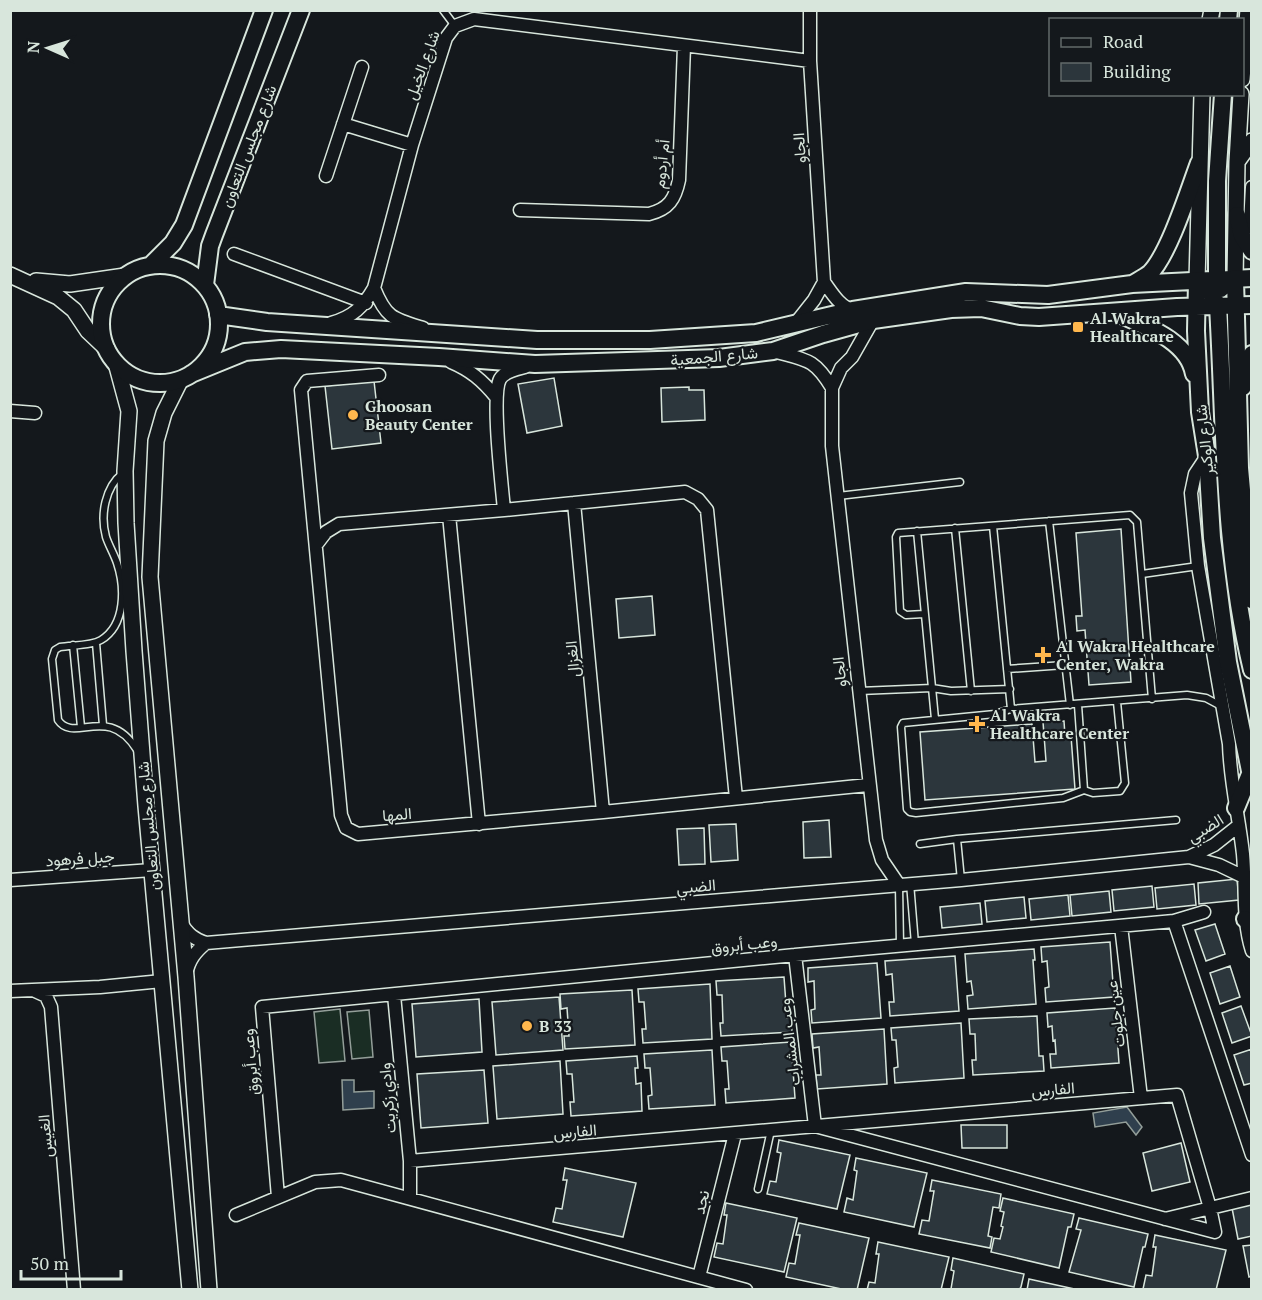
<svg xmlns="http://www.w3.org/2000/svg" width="1262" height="1300" font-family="'PT Serif',Vazirmatn,serif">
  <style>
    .green { fill: #1a2d24; stroke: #939e99; stroke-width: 1.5 }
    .water { fill: #2f3f4d; stroke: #939e99; stroke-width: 1.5 }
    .building { fill: #2c363c; stroke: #d8e6dc; stroke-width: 1.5 }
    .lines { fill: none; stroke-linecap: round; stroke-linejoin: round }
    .service-casing { stroke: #d8e6dc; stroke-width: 9 }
    .minor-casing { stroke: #d8e6dc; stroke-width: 15 }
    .tertiary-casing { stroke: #d8e6dc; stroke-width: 18 }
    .secondary-casing { stroke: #d8e6dc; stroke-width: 20 }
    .service { stroke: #14181c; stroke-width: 6 }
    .minor { stroke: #14181c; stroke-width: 12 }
    .tertiary { stroke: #14181c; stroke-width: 15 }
    .secondary { stroke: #14181c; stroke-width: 16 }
    .poi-dot { fill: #ffb74d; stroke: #14181c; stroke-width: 2 }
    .labels { text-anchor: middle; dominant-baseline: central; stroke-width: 4.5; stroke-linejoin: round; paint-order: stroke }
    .street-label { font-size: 16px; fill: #d8e6dc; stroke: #14181c }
    .poi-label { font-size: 16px; font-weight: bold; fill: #d8e6dc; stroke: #14181c; text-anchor: start }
  </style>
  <rect width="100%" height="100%" fill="#14181c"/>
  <path class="green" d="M340,1009L345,1061L319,1063L314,1012Z
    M369,1010L373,1057L352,1059L347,1012Z"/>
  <path class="water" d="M342,1080H354V1092L374,1091V1108L343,1110Z
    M1127,1107L1142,1127L1136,1135L1126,1122L1095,1127L1093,1113Z"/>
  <path class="building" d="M554,378L562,426L527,433L518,384Z
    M374,381L381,443L332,449L325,386Z
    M689,387V390H704L705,420L662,422L661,388Z
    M1121,529L1131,682L1089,685L1085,630L1077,631L1076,616H1082L1076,533Z
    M652,596L655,635L619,638L616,599Z
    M1064,721L1065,736H1071L1075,789L925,800L920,732L1032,724L1035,762L1046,761L1043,722Z
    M829,820L831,857L804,858L803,822Z
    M736,824L738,860L711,862L709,825Z
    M704,828L705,864L679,865L677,829Z
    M1237,879L1239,900L1199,904L1198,883Z
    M1194,884L1196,905L1157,909L1155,888Z
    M1152,886L1154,907L1114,911L1112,890Z
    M1109,891L1111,912L1072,916L1070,895Z
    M1068,895L1070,916L1031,920L1029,899Z
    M1024,897L1026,918L987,922L985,901Z
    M980,903L982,924L942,928L940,907Z
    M1215,924L1225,954L1206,961L1195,930Z
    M1110,942L1114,997L1046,1002L1045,988L1049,987L1047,961L1042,962L1041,947Z
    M1034,949L1035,960H1033L1036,1004L968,1009L967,996L973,995L971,981L967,982L965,954Z
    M955,956L959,1011L890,1016L889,1002H894L892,974L886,975L885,961Z
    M877,963L881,1018L812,1023L811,1010L815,1009L814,981L808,982V968Z
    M1230,966L1240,997L1220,1004L1210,973Z
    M784,977L787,1018H791L792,1032L721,1036L720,1023H723L722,995H717L716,981Z
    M710,984L712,1039L643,1043L642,1029H646L644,1002H639L638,989Z
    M632,990L635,1045L565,1049L564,1036H569L567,1008L561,1009L560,994Z
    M559,997L563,1050L496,1055L492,1002Z
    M479,999L482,1052L416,1057L412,1004Z
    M1241,1006L1252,1036L1232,1043L1222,1013Z
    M1115,1008L1119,1063L1051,1068L1050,1054H1056L1055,1040L1053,1041L1052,1026L1048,1027L1047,1013Z
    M1037,1016L1039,1056H1043L1044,1071L973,1075L972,1060H976L975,1034H970L969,1019Z
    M961,1023L964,1078L895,1083L894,1068L898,1067L896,1040H892L891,1028Z
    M884,1029L887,1084L817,1089L816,1075H821L819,1047L813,1048L812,1034Z
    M791,1042L795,1098L726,1103L725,1089H729L727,1061H722L721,1047Z
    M1252,1049V1083L1244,1085L1234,1055Z
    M712,1050L715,1105L649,1109L648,1096L652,1095L650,1068H645L644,1054Z
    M637,1056L638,1068H635L636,1084L641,1083L642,1111L571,1116L570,1102H574L572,1074H567L566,1061Z
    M560,1061L563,1114L497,1119L493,1066Z
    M484,1070L488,1123L421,1128L417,1074Z
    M961,1125H1007V1148H962Z
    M779,1140L850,1155L837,1209L767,1194L770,1181L776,1182L781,1153L777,1152Z
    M1181,1143L1190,1182L1152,1191L1143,1153Z
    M856,1158L927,1173L914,1227L844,1212L847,1198L853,1200L857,1171L854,1170Z
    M565,1168L636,1183L623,1237L553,1222L556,1208L562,1209L567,1180H563Z
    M932,1180L1001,1194L999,1208L993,1207L988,1236L992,1237L990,1248L919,1234L922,1220L929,1221L934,1191H930Z
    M1003,1198L1074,1214L1071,1227H1068L1059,1268L991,1252L994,1238L1000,1239L1003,1227L1001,1226L1004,1212L1000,1211Z
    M726,1203L797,1218L784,1272L714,1257L717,1243L723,1244L727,1215H724Z
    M1252,1204V1236L1238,1239L1232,1208Z
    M1079,1218L1148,1234L1145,1247H1143L1134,1287L1069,1272L1081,1230L1076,1229Z
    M799,1223L869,1238L857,1290H846L786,1277L789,1263L795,1264L800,1235H796Z
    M1155,1235L1226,1250L1216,1290L1143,1289L1146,1275L1152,1276L1156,1247H1153Z
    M878,1242L949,1257L941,1290H867L869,1282L875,1283L879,1254H876Z
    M1252,1245V1276L1249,1277L1243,1246Z
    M953,1258L1024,1274L1021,1287L1019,1290L951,1289L954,1271L951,1270Z
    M1029,1279L1079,1290H1027Z"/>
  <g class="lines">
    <defs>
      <path id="service" d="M443,10L455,26
        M123,473C105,487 100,515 106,537C109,546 114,554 117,563C125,587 126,625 101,640C91,646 72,645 60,647L55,650L52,659L58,720C74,744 108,703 137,750
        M838,496L960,482
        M1049,521L1070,705
        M993,526L1011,709
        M955,528L971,691
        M917,531L935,719
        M1142,574L1198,566
        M924,614L906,615L900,611L896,537L898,533L1130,515L1137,522L1152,699
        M96,643L103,725
        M73,645L81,727
        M1007,669L1065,665
        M859,691L932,688L951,691L1010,689
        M1117,702L1125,783L1120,791L1093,793L1084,790L1063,798L916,813L910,812L907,809L901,727L903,723L995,714L1011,709L1187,695L1206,698L1221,706
        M1078,705L1084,790
        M957,839L961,880
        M920,844L957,839L1176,820
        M910,883L915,944
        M899,885L900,946
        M758,1189L771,1130"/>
      <path id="minor" d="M810,10V61L824,282C832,293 840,307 853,310
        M343,124L412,145
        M326,176L362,67
        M1252,187L1250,224L1252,228
        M520,210L649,214C669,209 675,199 679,180L684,46
        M234,254L366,303
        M374,288C386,318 393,319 423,328
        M873,320L852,357L841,368L832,388V446L876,840L882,860L899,885
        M331,323C353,317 363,307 374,288L412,145L446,38L455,26L474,19L810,61
        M795,324L814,300L824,282
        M773,351C806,360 814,358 832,388
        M451,362C470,370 482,380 496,397
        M379,375L307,381L301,390L341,815L346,828L358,834L603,812L868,785
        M10,411L35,413
        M1207,456L1195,474L1191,493L1198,566L1229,744C1230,782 1239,817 1243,854C1246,887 1242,920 1252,951
        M574,503L603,812
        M504,510C502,486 491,396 500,379C505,371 517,369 525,367
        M449,515L479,824
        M316,545L326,532L339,524L504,510L685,492L698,499L707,510L736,798
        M1189,857L1219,865L1244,877
        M10,880L152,870
        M1174,921L1204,912
        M181,923C188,934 194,939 206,943L961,880L1189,857L1214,845L1238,826
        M1121,926L1141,1098
        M186,974C189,960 195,952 206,943
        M33,990L46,996L51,1007L74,1290
        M10,991L100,987L162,981
        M394,995L410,1161V1198
        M410,1161C666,1140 921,1116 1177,1095L1210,1208L1215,1232L815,1126L795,955
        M278,1197L262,1007L795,955L1174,921L1252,1155
        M236,1215L315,1182L341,1180L746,1290
        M1165,1219L1252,1198
        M699,1277L735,1134"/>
      <path id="tertiary" d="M1210,20L1212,10
        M1242,79L1248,10
        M1237,162L1252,141
        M10,275L58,297L74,310L88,331L107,349
        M1235,279L1237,162L1241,94
        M36,281L70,284L125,276
        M1197,281L1202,94
        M116,363L129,411L125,471L126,523L134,651L146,806L190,1290
        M181,379L164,413L156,441L150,577L186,977L209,1290"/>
      <path id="secondary" d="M1228,20L1229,10
        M1237,215L1242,236L1252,251
        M151,265L173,243L184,225L264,10
        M101 324a59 59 0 1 1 118 0a59 59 0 1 1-118 0Z
        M1235,279L1240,468L1252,600
        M1197,281L1196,331L1200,412L1207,456L1212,538L1228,662L1252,781
        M1197,281L1211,293L1218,306C1225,427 1223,551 1252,670
        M1134,283C1139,280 1145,277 1150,273C1169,254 1189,190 1199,163
        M205,285L210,246L214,235L301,10
        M1221,289L1217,280V181L1223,94
        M1117,313C1145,326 1188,340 1194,374
        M218,315L267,322L537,340H650L756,333L853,310L966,292L1048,295L1132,284L1252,278
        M191,374L245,352L281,349L439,357L535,364L719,358L773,351L823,334L873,320L951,309L981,308L1020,316L1039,317L1177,307L1252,305
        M1243,387L1252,354
        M1236,808L1250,774
        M1245,919L1252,925"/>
    </defs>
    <use href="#service" class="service-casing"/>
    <use href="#minor" class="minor-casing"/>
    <use href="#tertiary" class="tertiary-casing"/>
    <use href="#secondary" class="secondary-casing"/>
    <use href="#service" class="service"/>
    <use href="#minor" class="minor"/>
    <use href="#tertiary" class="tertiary"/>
    <use href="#secondary" class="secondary"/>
  </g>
  <g class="poi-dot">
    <rect x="1072" y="321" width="12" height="12" rx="3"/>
    <circle cx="353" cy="415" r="6"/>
    <path d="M1040 646h6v6h6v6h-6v6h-6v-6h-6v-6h6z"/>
    <path d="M974 715h6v6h6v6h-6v6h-6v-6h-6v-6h6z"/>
    <circle cx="527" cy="1026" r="6"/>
  </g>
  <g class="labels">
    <g class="street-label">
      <text transform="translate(422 65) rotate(-70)">شارع الخيل</text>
      <text transform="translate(248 146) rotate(-69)">شارع مجلس التعاون</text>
      <text transform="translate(799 148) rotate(-94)">الجاو</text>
      <text transform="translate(661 164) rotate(-84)">أم أردوم</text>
      <text transform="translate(714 356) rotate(-5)">شارع الجمعية</text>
      <text transform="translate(1204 440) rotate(-96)">شارع الوكير</text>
      <text transform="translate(572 659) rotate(-95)">الغزال</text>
      <text transform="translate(839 672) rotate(-96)">الجاو</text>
      <text transform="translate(397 814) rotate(-5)">المها</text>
      <text transform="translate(148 826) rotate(-95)">شارع مجلس التعاون</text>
      <text transform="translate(1205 828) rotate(-32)">الضبي</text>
      <text transform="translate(80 858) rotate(-4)">جبل فرهود</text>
      <text transform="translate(696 886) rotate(-5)">الضبي</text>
      <text transform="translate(744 944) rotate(-6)">وعب أبروق</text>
      <text transform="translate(1115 1014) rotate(-97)">عين جلوت</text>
      <text transform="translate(789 1042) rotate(-97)">وعب المشراب</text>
      <text transform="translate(250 1062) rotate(-95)">وعب أبروق</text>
      <text transform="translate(1053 1089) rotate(-5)">الفارس</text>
      <text transform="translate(387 1098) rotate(-95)">وادي زكريت</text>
      <text transform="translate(575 1131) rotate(-5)">الفارس</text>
      <text transform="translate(45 1136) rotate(-95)">الغيس</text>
      <text transform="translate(701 1202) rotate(-76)">نجد</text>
    </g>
    <g class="poi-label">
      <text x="1090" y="318">Al Wakra<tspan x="1090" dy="18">Healthcare</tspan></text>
      <text x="365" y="406">Ghoosan<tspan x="365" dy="18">Beauty Center</tspan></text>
      <text x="1056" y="646">Al Wakra Healthcare<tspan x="1056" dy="18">Center, Wakra</tspan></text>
      <text x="990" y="715">Al Wakra<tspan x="990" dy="18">Healthcare Center</tspan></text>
      <text x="539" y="1026">B 33</text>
    </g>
  </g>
  <rect width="1262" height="1300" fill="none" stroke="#d8e6dc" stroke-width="24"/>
  <rect x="1049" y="18" width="195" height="78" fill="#14181c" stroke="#626a69" stroke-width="1.5"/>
  <rect x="1061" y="38" width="30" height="9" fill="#14181c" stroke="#626a69" stroke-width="1.5"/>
  <text x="1103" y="48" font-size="18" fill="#d8e6dc">Road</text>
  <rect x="1061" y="63" width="30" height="18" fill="#2c363c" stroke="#626a69" stroke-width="1.5"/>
  <text x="1103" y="78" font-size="18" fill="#d8e6dc">Building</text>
  <g transform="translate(48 48) rotate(273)" stroke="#14181c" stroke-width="4.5" paint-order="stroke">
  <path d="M0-4.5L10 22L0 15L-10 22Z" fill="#d8e6dc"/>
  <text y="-9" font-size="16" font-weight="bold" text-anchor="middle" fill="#d8e6dc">N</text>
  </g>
  <path d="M21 1270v9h100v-9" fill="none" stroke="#d8e6dc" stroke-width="3"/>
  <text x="30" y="1270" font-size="18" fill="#d8e6dc" stroke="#14181c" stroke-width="4.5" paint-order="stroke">50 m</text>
</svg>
